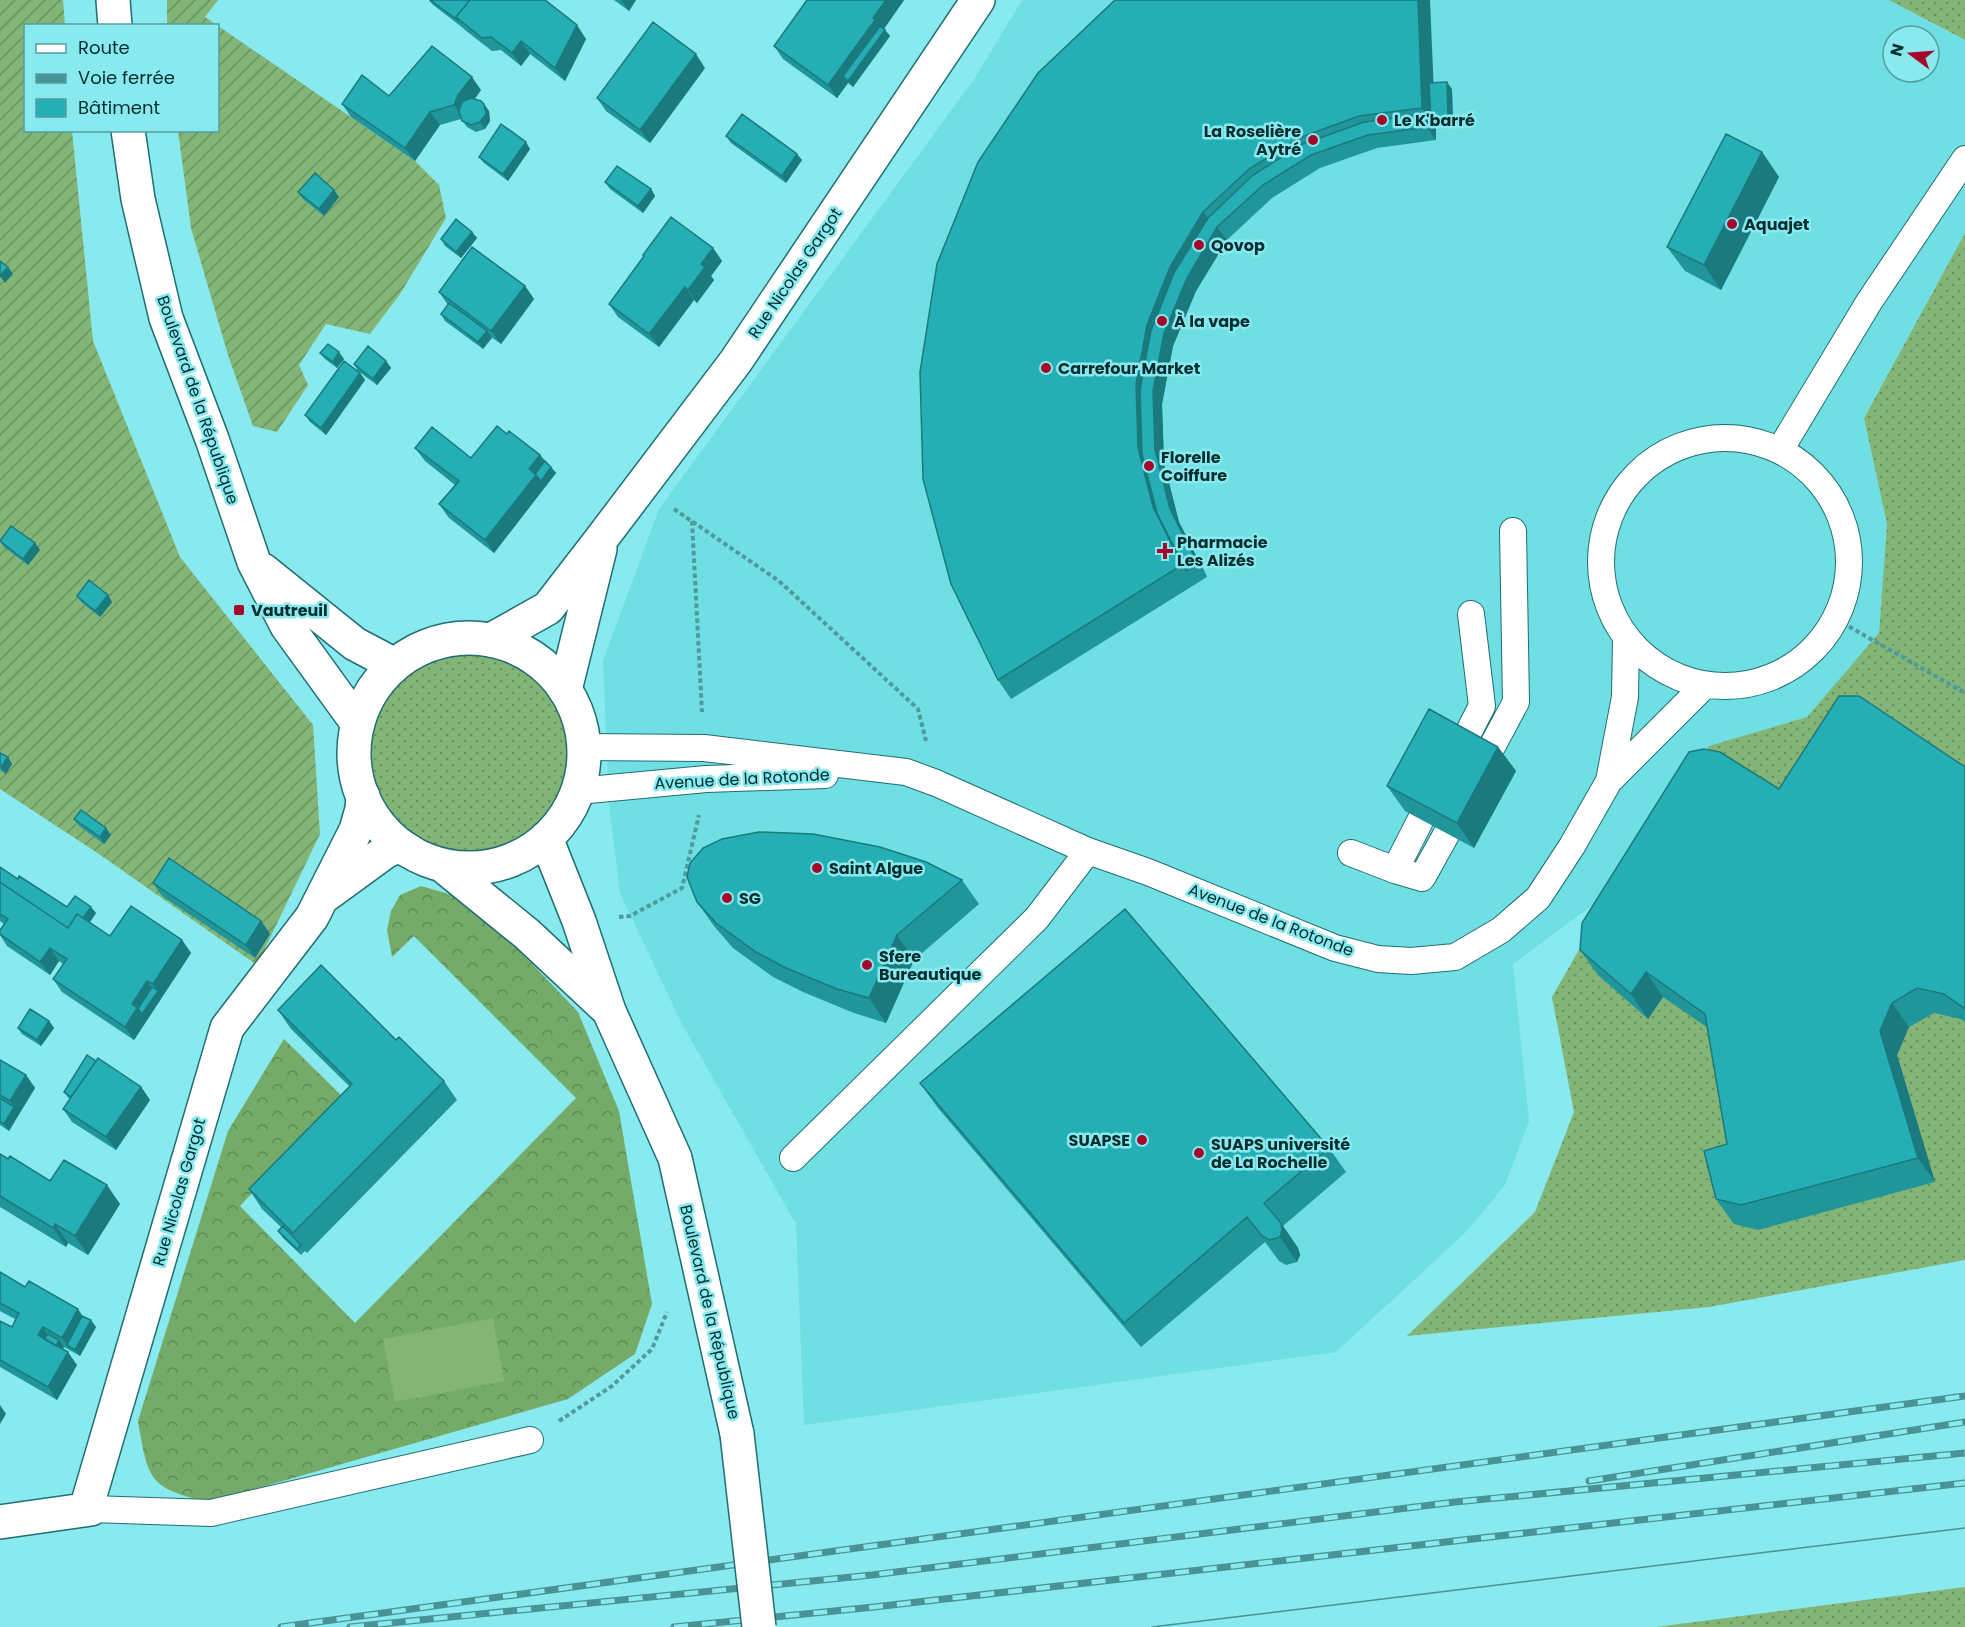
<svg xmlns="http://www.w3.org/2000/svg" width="1965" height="1627" font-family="Poppins,sans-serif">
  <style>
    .built { fill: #6fdfe4; fill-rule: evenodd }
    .grass { fill: url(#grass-dots) }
    .forest { fill: url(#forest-crowns) }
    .garden { fill: url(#garden-furrows) }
    .pitch { fill: #83b577 }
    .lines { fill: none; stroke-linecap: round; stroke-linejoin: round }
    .lane-casing { stroke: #1e6e72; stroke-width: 28 }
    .street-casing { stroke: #1e6e72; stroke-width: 36 }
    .secondary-casing { stroke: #1e6e72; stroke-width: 36 }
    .path { stroke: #4f9a9e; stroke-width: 4; stroke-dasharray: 4.5 3; stroke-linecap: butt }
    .lane { stroke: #fff; stroke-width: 26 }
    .street { stroke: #fff; stroke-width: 33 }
    .secondary { stroke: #fff; stroke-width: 33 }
    .tram { stroke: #499296; stroke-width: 1.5 }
    .rail-casing { stroke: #499296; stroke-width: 7 }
    .rail { stroke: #88e9ee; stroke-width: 4.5; stroke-dasharray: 14; stroke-linecap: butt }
    .secondary-bridge-casing { stroke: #1e6e72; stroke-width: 36; stroke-linecap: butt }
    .secondary-bridge { stroke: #fff; stroke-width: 33 }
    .wall { fill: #20969b }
    .shaded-wall { fill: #1a7a7e }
    .building { fill: #25aeb4; stroke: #1a7a7e; stroke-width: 1.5 }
    .poi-dot { fill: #a4072a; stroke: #88e9ee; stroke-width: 2 }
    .labels { text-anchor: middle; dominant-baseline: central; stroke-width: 5; stroke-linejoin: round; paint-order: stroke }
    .poi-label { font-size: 16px; font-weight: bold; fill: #002d2f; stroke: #88e9ee; text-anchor: start }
    .street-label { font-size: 16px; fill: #002d2f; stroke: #88e9ee }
  </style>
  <defs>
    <pattern id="grass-dots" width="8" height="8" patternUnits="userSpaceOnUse" patternTransform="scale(1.5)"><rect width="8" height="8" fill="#83b577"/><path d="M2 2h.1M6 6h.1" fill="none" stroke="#699462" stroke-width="1.8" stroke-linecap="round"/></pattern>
    <pattern id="forest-crowns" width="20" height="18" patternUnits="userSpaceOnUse" patternTransform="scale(1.5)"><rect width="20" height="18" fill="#75ab69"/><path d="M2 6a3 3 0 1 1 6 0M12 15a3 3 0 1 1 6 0" fill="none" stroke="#5e8c57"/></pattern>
    <pattern id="garden-furrows" width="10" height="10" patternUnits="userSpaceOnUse" patternTransform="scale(1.5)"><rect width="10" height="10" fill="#83b577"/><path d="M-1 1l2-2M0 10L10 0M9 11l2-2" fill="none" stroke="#699462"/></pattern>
  </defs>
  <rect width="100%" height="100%" fill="#88e9ee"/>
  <path class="built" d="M1022,0H1889L1965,40V233L1864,417L1887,524L1879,633L1807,717L1709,746L1613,890L1513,964L1529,1121L1505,1185L1465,1233L1336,1352L804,1425L796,1224L682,1024L620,893L609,805L603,661L659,509L975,78ZM1893,36H1929V72H1893Z"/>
  <path class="grass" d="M1889,0H1965V40Z
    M1965,233V1260L1709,1307L1407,1336L1535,1212L1574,1112L1552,997L1613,890L1709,746L1807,717L1879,633L1887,524L1864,418Z
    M354 753a115 115 0 1 1 230 0a115 115 0 1 1-230 0Z
    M1965,1587V1627H1656Z"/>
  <path class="forest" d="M421,886L466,899L490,920L578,1012L619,1111L652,1304L635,1354L568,1399L210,1502C148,1489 148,1479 138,1421L228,1131L284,1039L343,1097L240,1206L355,1323L576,1098L414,936L392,957L387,930L391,911L400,895Z"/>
  <path class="garden" d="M0,0H63L65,25L26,26V130L72,131L93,341L180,557L313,725L320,834L257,965L99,854L0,789Z
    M167,0H218L205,17L415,161L439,185L446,218L400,294L370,334L326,324L299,365L308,385L277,432L253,426L228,355L191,228L178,131L218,130V26L167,25Z"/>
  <path class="pitch" d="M493,1318L504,1381L395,1402L383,1339Z"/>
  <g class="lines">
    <defs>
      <path id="lane" d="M1601 562a124 124 0 1 1 248 0a124 124 0 1 1-248 0Z
        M1780,450L1869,302L1965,159
        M1463,743L1482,706L1471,614
        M584,747L704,748L906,772L936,783L1088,851L1148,872L1335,948L1378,959L1411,961L1455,957L1501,930L1538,898L1572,846L1609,781L1705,685
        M1487,756L1516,702L1513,531
        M1609,781L1625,697L1626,637
        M578,791L706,779L825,775
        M1351,853L1395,870L1422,878L1447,833
        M1395,870L1421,819
        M793,1158L1037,918L1088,851
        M91,1509L211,1513L530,1440"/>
      <path id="street" d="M491,640L548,608L602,538L736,361L978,0
        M565,690L600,549
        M326,895L385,852L399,845L409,851
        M86,1509L227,1028L312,917L356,830L362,809L363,796
        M0,1522L91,1509"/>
      <path id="secondary" d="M113,0L115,26
        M128,130L138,199L166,318L212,439L254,562L287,626L358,724
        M263,570L355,644L395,665
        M354 753a115 115 0 1 1 230 0a115 115 0 1 1-230 0Z
        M546,838L579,921L609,1011L675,1158L737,1434
        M442,865L527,934L606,1008"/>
    </defs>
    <use href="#lane" class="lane-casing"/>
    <use href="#street" class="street-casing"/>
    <use href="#secondary" class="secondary-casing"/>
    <path class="path" d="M674,509L779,581L918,709L926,741
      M692,521L702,712
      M1836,619L1965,693
      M619,917L630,916L682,888L699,815
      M559,1421L612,1386L652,1349L667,1312"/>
    <use href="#lane" class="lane"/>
    <use href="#street" class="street"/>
    <use href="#secondary" class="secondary"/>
    <path class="tram" d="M1152,1627L1965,1528"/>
    <defs>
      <path id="rail" d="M1589,1481L1965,1422
        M281,1627L1965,1396
        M350,1627L872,1575L1455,1502L1965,1453
        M674,1627L874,1607L1965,1483"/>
    </defs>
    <use href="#rail" class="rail-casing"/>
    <use href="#rail" class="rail"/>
    <defs>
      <path id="secondary-bridge" d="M737,1434L759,1627"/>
    </defs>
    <use href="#secondary-bridge" class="secondary-bridge-casing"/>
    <use href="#secondary-bridge" class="secondary-bridge"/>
  </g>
  <path class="wall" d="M429,0H545L586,39L565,81L530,54L521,66L501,50L492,51L465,30L463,28L432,4Z
    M614,0H636L629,11Z
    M807,0H904L884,29L890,36L853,87L848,83L837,98L783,59L774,46Z
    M705,68L650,143L606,111L597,98Z
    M1434,83L1452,89L1453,124L1436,125V140L1377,148L1320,168L1272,198L1227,240L1196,291L1173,346L1162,404L1164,463L1179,522L1207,577L1011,699L998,680L937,264Z
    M481,90L475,99L489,111L490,121L485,129L476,132L467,127L461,119L440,125L415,161L351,117L342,104L389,96Z
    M726,136L802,160L786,183L731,143Z
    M530,149L508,181L484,163L479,157Z
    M1762,152L1779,177L1721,290L1685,271L1667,247Z
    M605,182L651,189L655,196L643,213L610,189Z
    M334,190L339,197L324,216L303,199L298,192Z
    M472,232L477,238L461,258L445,246L441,239Z
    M713,248L722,261L711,276L714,280L697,303L694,300L659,347L618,317L609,304Z
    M525,286L534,299L501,344L491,337L483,349L445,321L441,314L448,305L439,292Z
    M320,353L344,359L337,368L325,359Z
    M386,361L391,368L377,385L358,371L354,364Z
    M360,373L365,380L326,435L310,422L305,415Z
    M507,434L540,455L556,473L494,553L449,518L439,504L455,485L425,461L415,448L471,458Z
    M0,541L35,543L40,550L28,565L4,547Z
    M108,595L112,602L100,617L81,602L77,596Z
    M1498,747L1516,771L1474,848L1405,811L1387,786Z
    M0,753L8,757L12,764L6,774L0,770Z
    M1965,767V1022L1961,1019L1934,1013L1909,1027L1897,1055L1935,1182L1758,1230L1734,1224L1716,1199L1727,1144L1708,1028L1663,997L1648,1019L1598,975L1580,950L1779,789Z
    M74,819L111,835L104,844L79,826Z
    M0,867L18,879L67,907L96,913L90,922L110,936L182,940L191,953L134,1040L62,992L53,979L63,964L59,961L50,975L7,946L0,935V930L4,924L0,921Z
    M962,880L979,904L914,960L886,1023L854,1013L803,992L773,977L733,948L714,926L697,902Z
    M153,883L261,921L270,934L255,958L162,896Z
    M278,1010L396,1040L444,1081L457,1100L307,1253L305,1251L301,1255L283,1238L278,1231L282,1228L262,1209L249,1189L350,1087L291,1029Z
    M49,1021L54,1028L41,1046L22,1034L18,1028Z
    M0,1060L26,1075L35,1088L9,1131L0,1125Z
    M920,1083L1329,1148L1346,1172L1283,1226L1298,1248L1300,1255L1297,1262L1286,1265L1279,1261L1265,1242L1141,1347L938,1108Z
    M141,1087L150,1100L116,1150L72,1122L63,1109L70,1100L64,1092Z
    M0,1154L50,1181L120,1204L88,1255L68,1243L66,1247L0,1207Z
    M0,1272L25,1287L82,1316L96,1327L80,1356L64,1347L62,1349L77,1365L57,1400L0,1367V1321L12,1327L15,1319L0,1311Z"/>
  <path class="shaded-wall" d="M621,0H636L629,11Z
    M886,0H904L883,30H885L890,36L853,87L848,81L843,76L848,83L837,98L828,85Z
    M1418,0H1430L1435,118H1431L1436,125V127L1422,108Z
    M577,25L586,39L565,81L555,68Z
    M521,41L530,54L521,66L512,53Z
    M696,54L705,68L650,143L640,130Z
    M472,77L481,90L467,108L463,118L454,105L458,95Z
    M1447,82L1452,89L1453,124L1448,117Z
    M484,104L489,111L490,121L485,129L480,122Z
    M430,112L440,125L415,161L405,148Z
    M1426,114L1436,127V140L1427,127Z
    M526,142L530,149L508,181L503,174Z
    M1762,152L1779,177L1721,290L1704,265Z
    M797,154L802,160L786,183L782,176Z
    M651,189L655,196L643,213L638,206Z
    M334,190L339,197L324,216L319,209Z
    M1203,212L1216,230L1217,227L1227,240L1196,291L1173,346L1162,404L1164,463L1179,522L1207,577L1198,564L1170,509L1155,450L1149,403L1152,467L1186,571L1182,565L1153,507L1138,448L1136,384L1147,325L1170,267Z
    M472,232L477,238L461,258L456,252Z
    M713,248L722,261L711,276L714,280L697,303L688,290L701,264Z
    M8,267L13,274L5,283L0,276Z
    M525,286L534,299L501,344L491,331Z
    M685,287L694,300L659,347L649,334Z
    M487,331L492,338L483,349L478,342Z
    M339,352L344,359L337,368L333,362Z
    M386,361L391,368L377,385L373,379Z
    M360,373L365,380L326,435L321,428Z
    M540,455L550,468L551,467L556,473L494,553L485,540L529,469Z
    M35,543L40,550L28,565L23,559Z
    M108,595L112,602L100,617L95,611Z
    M1498,747L1516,771L1474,848L1457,823Z
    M8,757L12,764L6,774L1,767Z
    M106,828L111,835L104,844L100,837Z
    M91,907L96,913L77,941L72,935Z
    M261,921L270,934L255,958L246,945Z
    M897,935L914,960L886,1023L869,998Z
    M182,940L191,953L134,1040L125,1027L132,1004L147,981L156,993L158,991L153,984Z
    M50,948L59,961L50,975L40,962Z
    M1646,972L1663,997L1648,1019L1631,994Z
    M1892,1003L1909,1027L1897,1055L1935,1182L1918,1158L1880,1031Z
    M49,1021L54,1028L41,1046L37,1040Z
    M26,1075L35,1088L19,1114L10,1101Z
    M141,1087L150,1100L116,1150L106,1137Z
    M14,1107L19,1114L9,1131L4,1124Z
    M107,1185L120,1204L88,1255L75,1236Z
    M1281,1223L1298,1248L1300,1255L1297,1262L1280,1237Z
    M55,1224L68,1243L66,1247L53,1228Z
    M78,1309L87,1323L67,1345L62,1338Z
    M91,1320L96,1327L80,1356L75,1350Z
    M43,1327L52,1341L49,1346L38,1335Z
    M59,1340L64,1347L59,1355L54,1349Z
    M68,1352L77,1365L57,1400L48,1387Z
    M0,1405L6,1414L0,1424Z"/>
  <path class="building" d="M430,0H467L469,1L456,17L459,21Z
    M470,0H545L577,25L555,68L521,41L512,53L491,37L482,38L456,17Z
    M807,0H886L873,18L875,20L828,85L774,46Z
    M1115,0H1418L1422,108L1359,116L1299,138L1249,169L1203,212L1170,267L1147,325L1136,384L1138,448L1153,507L1182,565L998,680L951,584L923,479L920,372L937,264L978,162L1038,73Z
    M653,22L696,54L640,130L597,98Z
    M880,26L885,30L848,81L843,76Z
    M432,46L472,77L458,95L454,105L430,112L405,148L342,104L362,75L389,96Z
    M1447,82L1448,117L1431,118L1429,83Z
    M471,98L481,101L484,104L486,114L480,122L471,125L462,121L459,111L462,102Z
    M742,114L797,154L782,176L726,136Z
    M1426,114L1427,127L1368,135L1311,155L1263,185L1217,227L1187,278L1164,333L1153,391L1155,450L1170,509L1198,564L1186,571L1157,513L1142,454L1140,390L1151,331L1174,273L1208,218L1253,175L1303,144L1364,122Z
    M501,124L526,142L503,174L479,157Z
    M1726,134L1762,152L1704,265L1667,247Z
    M617,166L651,189L638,206L605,182Z
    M315,173L334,190L319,209L298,192Z
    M671,217L713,248L701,264L705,267L688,290L685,287L649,334L609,304L644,256L643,255Z
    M456,219L472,232L456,252L441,239Z
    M472,247L525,286L491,331L439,292Z
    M0,261L8,267L0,276Z
    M449,303L487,331L478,342L441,314Z
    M328,344L339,352L333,362L320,353Z
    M368,346L386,361L373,379L354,364Z
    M344,361L360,373L321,428L305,415Z
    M497,426L507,434L509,431L540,455L529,469L536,475L485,540L439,504L459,481L415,448L432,427L471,458Z
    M545,461L551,467L541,481L535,474Z
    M11,526L35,543L23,559L0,541Z
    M89,580L108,595L95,611L77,596Z
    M1839,696H1859L1965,767V1009L1944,994L1917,988L1892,1003L1880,1031L1918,1158L1741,1205L1716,1199L1704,1151L1727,1144L1705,1014L1646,972L1631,994L1580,950L1582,923L1689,752L1704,749L1720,752L1779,789Z
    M1429,709L1498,747L1457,823L1387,786Z
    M0,753L8,757L1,767L0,766Z
    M81,810L106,828L100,837L74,819Z
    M759,832L813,834L880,847L926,862L962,880L897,935L869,998L837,989L786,968L756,952L716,923L697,902L687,877L690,863L703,848L722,839Z
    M169,858L261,921L246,945L153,883Z
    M0,867L18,879L19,876L67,907L75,896L91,907L83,918L77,914L68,928L0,882Z
    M0,882L68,928L77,914L110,936L131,906L182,940L153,984L147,981L132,1004L137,1008L125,1027L53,979L67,959L50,948L40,962L0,934V930L8,919L0,914Z
    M1125,909L1329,1148L1264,1203L1281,1223L1282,1230L1280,1237L1269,1240L1262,1236L1247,1217L1124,1323L920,1083Z
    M321,965L396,1040L399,1037L444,1081L293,1233L249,1189L352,1084L278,1010Z
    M152,987L158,991L142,1014L138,1009Z
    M30,1009L49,1021L37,1040L18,1028Z
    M87,1055L96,1061L71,1097L64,1092Z
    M98,1058L141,1087L106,1137L63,1109Z
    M0,1060L26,1075L10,1101L0,1095Z
    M0,1098L14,1107L4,1124L0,1121Z
    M0,1154L8,1159L10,1156L50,1181L64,1160L107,1185L75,1236L55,1224L53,1228L0,1196Z
    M283,1226L301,1245L297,1249L278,1231Z
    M0,1272L25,1287L29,1281L78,1309L62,1338L43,1327L38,1335L68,1352L48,1387L0,1360V1321L12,1327L19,1313L0,1303Z
    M82,1316L91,1320L75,1350L67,1345Z
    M48,1334L59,1340L56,1346L44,1339Z"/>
  <g class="poi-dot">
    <circle cx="1382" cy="120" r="6"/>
    <circle cx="1313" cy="140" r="6"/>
    <circle cx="1732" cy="224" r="6"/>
    <circle cx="1199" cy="245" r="6"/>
    <circle cx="1162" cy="321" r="6"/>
    <circle cx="1046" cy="368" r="6"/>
    <circle cx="1149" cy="466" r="6"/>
    <path d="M1162 542h6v6h6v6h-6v6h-6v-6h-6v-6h6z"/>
    <rect x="233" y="604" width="12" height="12" rx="3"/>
    <circle cx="817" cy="868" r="6"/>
    <circle cx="727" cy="898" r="6"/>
    <circle cx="867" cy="965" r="6"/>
    <circle cx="1142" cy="1140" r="6"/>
    <circle cx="1199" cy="1153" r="6"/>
  </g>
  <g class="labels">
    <g class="poi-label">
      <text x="1394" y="120">Le K'barré</text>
      <text x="1301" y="131" text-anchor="end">La Roselière<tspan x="1301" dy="18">Aytré</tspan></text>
      <text x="1744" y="224">Aquajet</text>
      <text x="1211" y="245">Qovop</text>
      <text x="1174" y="321">À la vape</text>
      <text x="1058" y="368">Carrefour Market</text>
      <text x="1161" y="457">Florelle<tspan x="1161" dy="18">Coiffure</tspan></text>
      <text x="1177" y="542">Pharmacie<tspan x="1177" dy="18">Les Alizés</tspan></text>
      <text x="251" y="610">Vautreuil</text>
      <text x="829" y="868">Saint Algue</text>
      <text x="739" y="898">SG</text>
      <text x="879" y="956">Sfere<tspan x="879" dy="18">Bureautique</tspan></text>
      <text x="1130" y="1140" text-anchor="end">SUAPSE</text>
      <text x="1211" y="1144">SUAPS université<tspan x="1211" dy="18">de La Rochelle</tspan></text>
    </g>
    <g class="street-label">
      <text transform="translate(795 273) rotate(-56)">Rue Nicolas Gargot</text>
      <text transform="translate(198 400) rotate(71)">Boulevard de la République</text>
      <text transform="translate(742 779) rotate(-3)">Avenue de la Rotonde</text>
      <text transform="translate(1271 920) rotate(21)">Avenue de la Rotonde</text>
      <text transform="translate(179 1192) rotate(-74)">Rue Nicolas Gargot</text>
      <text transform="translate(710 1312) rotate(77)">Boulevard de la République</text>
    </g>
  </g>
  <rect x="24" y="24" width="195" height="108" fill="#88e9ee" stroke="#529ea2" stroke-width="1.5"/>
  <rect x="36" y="44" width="30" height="9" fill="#ffffff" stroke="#529ea2" stroke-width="1.5"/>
  <text x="78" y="54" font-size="18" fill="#002d2f">Route</text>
  <rect x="36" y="74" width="30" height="9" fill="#499296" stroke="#529ea2" stroke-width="1.5"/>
  <text x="78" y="84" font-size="18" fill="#002d2f">Voie ferrée</text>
  <rect x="36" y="99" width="30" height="18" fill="#25aeb4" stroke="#529ea2" stroke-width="1.5"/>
  <text x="78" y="114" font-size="18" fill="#002d2f">Bâtiment</text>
  <g transform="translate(1911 54) rotate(286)"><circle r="28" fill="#88e9ee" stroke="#529ea2" stroke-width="1.5"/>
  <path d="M0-4.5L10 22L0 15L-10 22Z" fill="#a4072a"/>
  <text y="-9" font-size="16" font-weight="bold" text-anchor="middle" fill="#002d2f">N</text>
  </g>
</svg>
